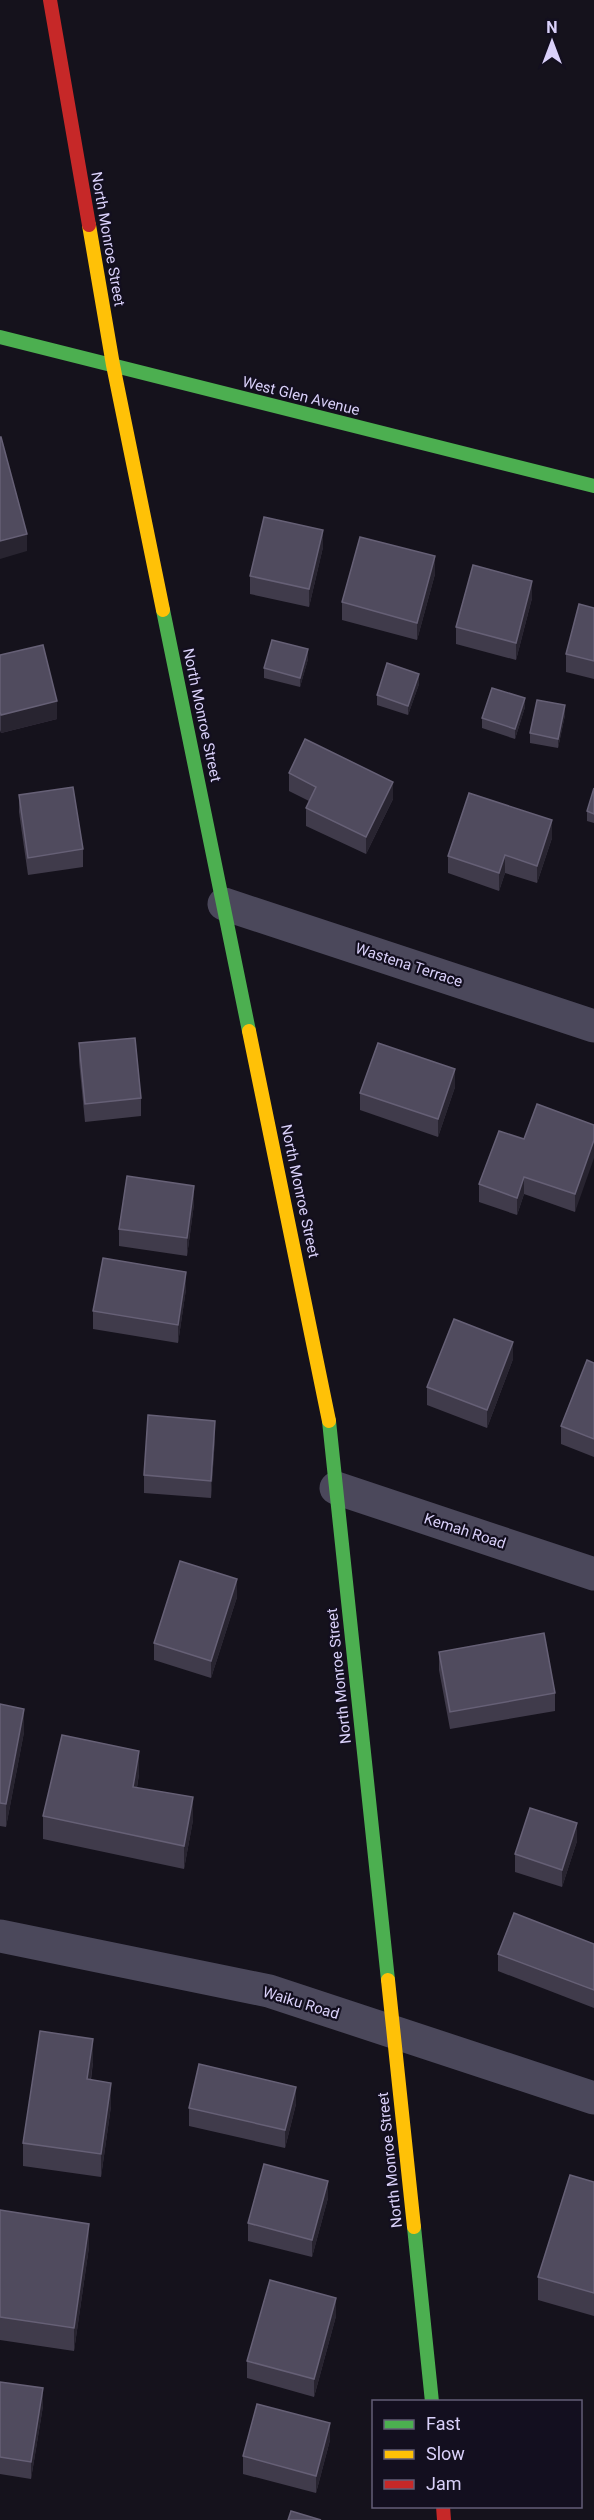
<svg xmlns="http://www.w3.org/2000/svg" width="594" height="2520" viewBox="0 0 594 2520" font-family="Roboto,sans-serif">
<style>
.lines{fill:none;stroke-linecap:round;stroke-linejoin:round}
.street{stroke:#4b485b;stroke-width:33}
.fast{stroke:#4caf50;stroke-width:14}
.slow{stroke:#ffc107;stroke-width:14}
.jam{stroke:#c62828;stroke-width:14}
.wall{fill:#403b4b}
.shaded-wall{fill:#282430}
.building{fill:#504b5e;stroke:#666076;stroke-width:1.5}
.labels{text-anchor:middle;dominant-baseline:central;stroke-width:4.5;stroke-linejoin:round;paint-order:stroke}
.street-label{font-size:15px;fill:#dad1fa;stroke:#130f1f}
</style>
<rect width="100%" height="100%" fill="#15121c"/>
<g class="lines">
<g class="street">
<path d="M224 904 594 1026"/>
<path d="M336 1488 594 1574"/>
<path d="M0 1936 269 1991 594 2098"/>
</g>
<g class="fast">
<path d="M0 337 594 486"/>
<path d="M163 610 249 1031"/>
<path d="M329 1421 388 1980"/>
<path d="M414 2227 432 2402"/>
</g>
<g class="slow">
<path d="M89 225 113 365 163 610"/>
<path d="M249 1031 329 1421"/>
<path d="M388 1980 414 2227"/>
</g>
<g class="jam">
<path d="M50 0 89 225"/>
<path d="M443 2506 444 2520"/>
</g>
</g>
<g class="wall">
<path d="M323 547 309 607 250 594V576Z"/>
<path d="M435 574 417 640 342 620V602Z"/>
<path d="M532 598 516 660 456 644V627Z"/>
<path d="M594 608V679L566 672V654Z"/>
<path d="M0 655 57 719 1 733 0 730Z"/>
<path d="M308 659 300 687 264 678V668Z"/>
<path d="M419 684 408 715 377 705V695Z"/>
<path d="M525 707 515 739 482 728V718Z"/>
<path d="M565 715 558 748 530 743V733Z"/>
<path d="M289 773 393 799 366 854 306 826V808L309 801 289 791Z"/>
<path d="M594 788V823L587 821V811Z"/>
<path d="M19 795 83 849V867L28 875 19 812Z"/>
<path d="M552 838 537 883 505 873 499 891 448 873V856Z"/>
<path d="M79 1043 141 1098V1116L85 1122 79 1061Z"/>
<path d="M455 1087 438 1137 360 1110V1093Z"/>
<path d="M594 1125 575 1212 524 1194 517 1215 479 1202V1184L524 1139Z"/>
<path d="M194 1204 187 1256 119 1246V1229Z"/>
<path d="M186 1289 178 1343 93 1329V1311Z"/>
<path d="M513 1359 487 1428 427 1405V1387Z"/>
<path d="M594 1363V1457L561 1444V1426Z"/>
<path d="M215 1438 211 1498 144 1493V1475Z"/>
<path d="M237 1597 211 1678 154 1660V1643Z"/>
<path d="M439 1652 555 1693V1711L450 1729 439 1670Z"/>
<path d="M0 1704 24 1732 6 1827 0 1826Z"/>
<path d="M139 1774 137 1788 193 1820 184 1869 43 1839V1816Z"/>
<path d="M577 1841 562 1887 515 1872V1854Z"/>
<path d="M594 1944V2008L498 1971V1954Z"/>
<path d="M93 2062 91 2080 111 2106 101 2177 23 2166V2143Z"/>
<path d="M296 2104 285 2148 189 2126V2108Z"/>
<path d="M594 2182V2316L538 2300V2277Z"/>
<path d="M328 2198 312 2257 248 2241V2223Z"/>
<path d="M0 2210 89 2247 74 2351 0 2340Z"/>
<path d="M336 2316 314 2397 247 2378V2361Z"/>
<path d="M0 2382 43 2406 31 2479 0 2474Z"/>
<path d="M330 2440 316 2493 243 2474V2456Z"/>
</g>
<g class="shaded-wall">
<path d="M323 530V547L309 607V589Z"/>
<path d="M27 534V551L0 559V541Z"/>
<path d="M435 556V574L417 640V623Z"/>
<path d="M532 581V598L516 660V643Z"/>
<path d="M308 649V659L300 687V678Z"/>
<path d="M419 674V684L408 715V706Z"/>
<path d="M525 698V707L515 739V729Z"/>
<path d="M57 701V719L1 733V715Z"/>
<path d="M565 705V715L558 748V739Z"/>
<path d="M393 782V799L366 854V837Z"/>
<path d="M552 820V838L537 883V866Z"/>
<path d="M505 855V873L499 891V873Z"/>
<path d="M455 1069V1087L438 1137V1119Z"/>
<path d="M594 1140V1158L575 1212V1194Z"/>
<path d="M524 1177V1194L517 1215V1198Z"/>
<path d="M194 1186V1204L187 1256V1238Z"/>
<path d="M186 1272V1289L178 1343V1325Z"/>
<path d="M513 1342V1359L487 1428V1410Z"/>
<path d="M215 1421V1438L211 1498V1481Z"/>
<path d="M237 1579V1597L211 1678V1661Z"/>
<path d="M24 1709V1732L6 1827V1804Z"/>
<path d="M139 1751V1774L133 1810V1787Z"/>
<path d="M193 1797V1820L184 1869V1846Z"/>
<path d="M577 1823V1841L562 1887V1870Z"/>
<path d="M93 2039V2062L87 2102V2079Z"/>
<path d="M111 2083V2106L101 2177V2154Z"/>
<path d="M296 2087V2104L285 2148V2130Z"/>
<path d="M328 2181V2198L312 2257V2240Z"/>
<path d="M89 2224V2247L74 2351V2328Z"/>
<path d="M336 2298V2316L314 2397V2379Z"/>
<path d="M43 2388V2406L31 2479V2462Z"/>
<path d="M330 2423V2440L316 2493V2476Z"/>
</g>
<g class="building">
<path d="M0 437H1L27 534 0 541Z"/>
<path d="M264 517 323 530 309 589 250 576Z"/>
<path d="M360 537 435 556 417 623 342 602Z"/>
<path d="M473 565 532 581 516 643 456 627Z"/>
<path d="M579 604 594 608V661L566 654Z"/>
<path d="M272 640 308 649 300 678 264 668Z"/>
<path d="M43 645 57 701 1 715 0 712V655Z"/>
<path d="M387 663 419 674 408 706 377 695Z"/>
<path d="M492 688 525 698 515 729 482 718Z"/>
<path d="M537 700 565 705 558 739 530 733Z"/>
<path d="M305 739 393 782 366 837 306 808 316 787 289 773Z"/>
<path d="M73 787 83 849 28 858 19 795Z"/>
<path d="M594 788V814L587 811Z"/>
<path d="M469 793 552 820 537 866 505 855 499 873 448 856Z"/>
<path d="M135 1038 141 1098 85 1104 79 1043Z"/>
<path d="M378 1043 455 1069 438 1119 360 1093Z"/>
<path d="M537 1104 594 1125V1140L575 1194 524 1177 517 1198 479 1184 499 1131 524 1139Z"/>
<path d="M127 1176 194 1186 187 1238 119 1229Z"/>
<path d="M103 1258 186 1272 178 1325 93 1311Z"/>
<path d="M454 1319 513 1342 487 1410 427 1387Z"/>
<path d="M587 1360 594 1363V1439L561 1426Z"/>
<path d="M148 1415 215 1421 211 1481 144 1475Z"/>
<path d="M180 1561 237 1579 211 1661 154 1643Z"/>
<path d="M544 1633 555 1693 450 1712 439 1652Z"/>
<path d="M0 1704 24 1709 6 1804 0 1803Z"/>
<path d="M62 1735 139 1751 133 1787 193 1797 184 1846 43 1816Z"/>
<path d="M530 1808 577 1823 562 1870 515 1854Z"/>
<path d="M514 1913 594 1944V1990L498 1954Z"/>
<path d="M40 2031 93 2039 87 2079 111 2083 101 2154 23 2143Z"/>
<path d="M199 2064 296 2087 285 2130 189 2108Z"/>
<path d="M264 2164 328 2181 312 2240 248 2223Z"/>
<path d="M570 2175 594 2182V2293L538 2277Z"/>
<path d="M0 2210 89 2224 74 2328 0 2317Z"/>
<path d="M270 2280 336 2298 314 2379 247 2361Z"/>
<path d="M0 2382 43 2388 31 2462 0 2457Z"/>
<path d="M257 2404 330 2423 316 2476 243 2456Z"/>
<path d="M291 2511 321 2520H288Z"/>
</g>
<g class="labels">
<g class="street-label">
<text transform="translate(108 239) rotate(80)">North Monroe Street</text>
<text transform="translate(301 396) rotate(14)">West Glen Avenue</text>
<text transform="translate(202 715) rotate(78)">North Monroe Street</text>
<text transform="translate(409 965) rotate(18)">Wastena Terrace</text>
<text transform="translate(300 1191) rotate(78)">North Monroe Street</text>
<text transform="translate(465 1531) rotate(18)">Kemah Road</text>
<text transform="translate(339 1676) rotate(-96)">North Monroe Street</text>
<text transform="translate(301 2003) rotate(17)">Waiku Road</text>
<text transform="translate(390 2160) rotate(-96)">North Monroe Street</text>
</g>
</g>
<rect x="372" y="2400" width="210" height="108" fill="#130f1f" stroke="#635d77" stroke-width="1.5"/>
<rect x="384" y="2420" width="30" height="9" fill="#4caf50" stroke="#635d77" stroke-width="1.5"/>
<text x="426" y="2430" font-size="18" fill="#dad1fa">Fast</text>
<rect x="384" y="2450" width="30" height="9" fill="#ffc107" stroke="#635d77" stroke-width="1.5"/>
<text x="426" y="2460" font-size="18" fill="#dad1fa">Slow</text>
<rect x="384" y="2480" width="30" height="9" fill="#c62828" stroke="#635d77" stroke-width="1.5"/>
<text x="426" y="2490" font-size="18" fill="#dad1fa">Jam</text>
<g transform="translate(552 42)" stroke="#130f1f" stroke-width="4.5" paint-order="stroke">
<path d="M0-4.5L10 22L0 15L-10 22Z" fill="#dad1fa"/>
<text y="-9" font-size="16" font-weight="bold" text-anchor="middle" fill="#dad1fa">N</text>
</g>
</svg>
